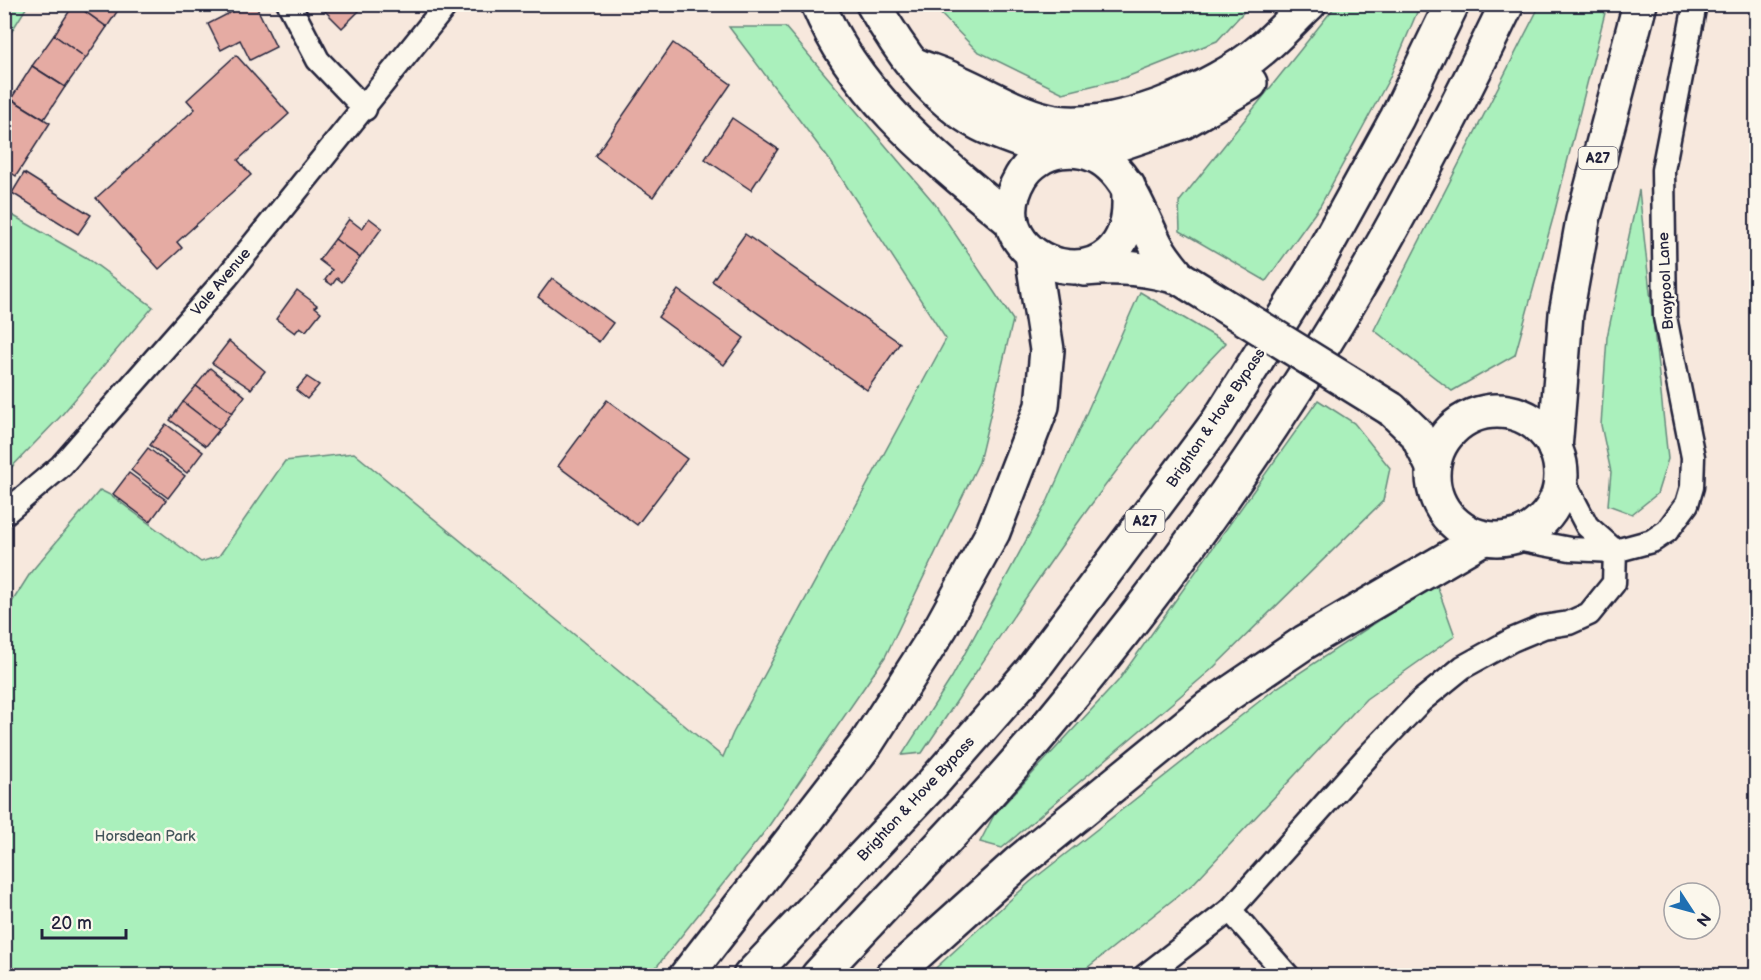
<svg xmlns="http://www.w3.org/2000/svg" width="1761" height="980" viewBox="0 0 1761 980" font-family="'Balsamiq Sans',sans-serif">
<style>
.green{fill:#aaf0bc;stroke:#66897c;stroke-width:1.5}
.building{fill:#e5aba3;stroke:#22223b;stroke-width:1.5}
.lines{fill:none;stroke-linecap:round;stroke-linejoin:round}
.street-casing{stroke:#22223b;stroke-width:27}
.highway-casing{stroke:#22223b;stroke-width:38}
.street{stroke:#fbf7ec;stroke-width:22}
.highway{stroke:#fbf7ec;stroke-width:33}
.highway-bridge-casing{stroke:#22223b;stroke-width:38;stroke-linecap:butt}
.highway-bridge{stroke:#fbf7ec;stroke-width:33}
.labels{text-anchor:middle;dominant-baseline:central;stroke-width:5;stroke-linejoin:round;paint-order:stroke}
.shield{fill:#fbf7ec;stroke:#636270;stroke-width:1.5}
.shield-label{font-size:14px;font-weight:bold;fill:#22223b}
.street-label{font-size:15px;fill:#22223b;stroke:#fbf7ec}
.park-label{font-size:15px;fill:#44565b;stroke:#fbf7ec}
</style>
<rect width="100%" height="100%" fill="#f7e8dd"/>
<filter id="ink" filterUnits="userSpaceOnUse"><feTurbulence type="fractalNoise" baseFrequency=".0167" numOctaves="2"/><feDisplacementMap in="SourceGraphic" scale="12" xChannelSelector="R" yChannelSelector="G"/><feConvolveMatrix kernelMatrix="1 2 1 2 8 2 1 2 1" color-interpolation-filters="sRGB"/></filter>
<g filter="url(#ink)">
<g class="green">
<path d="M5 4 28 5 5 42 4 5Z"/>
<path d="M1337 4 1420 5 1389 79 1320 206 1266 281 1180 231 1179 202Z"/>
<path d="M932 5H1250L1217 41 1124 78 1063 93 977 51Z"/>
<path d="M1540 5H1607L1553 218 1515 355 1452 391 1374 330Z"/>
<path d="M729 27H785L935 204 1013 320 979 462 885 657 766 830 650 975H590L595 972 588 976 5 975V613L31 572 100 490 112 496 201 562 219 556 285 461 354 453 723 757 733 733 946 339 831 162Z"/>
<path d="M1639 190 1668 459 1657 494 1632 514 1608 505 1611 472 1601 425 1607 337Z"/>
<path d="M5 211 87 258 153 307 60 417 5 474Z"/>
<path d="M1140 292 1226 343C1107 465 1017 612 922 753L902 755 952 677 1048 500Z"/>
<path d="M1318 400 1354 423 1390 468 1383 501 1212 669 1002 848 980 842 994 815 1118 681Z"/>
<path d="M1436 583 1455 636 1366 699 1194 883 1078 975 927 976 1030 882 1275 689Z"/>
</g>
<g class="building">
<path d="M74 4 107 27 86 58 54 35Z"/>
<path d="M75 4H122L107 27Z"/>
<path d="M247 4H255L276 47 250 60 240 40 221 50 208 24Z"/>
<path d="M329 4H366L342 28 324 10Z"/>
<path d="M54 35 86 58 65 87 32 66Z"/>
<path d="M673 43 731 84 653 197 595 156Z"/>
<path d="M236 55 289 114 238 160 251 175 177 242 182 248 159 269 96 198 195 109 187 100Z"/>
<path d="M32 66 65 87 44 119 11 99Z"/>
<path d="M11 99 50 123 16 176 4 168V110Z"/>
<path d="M732 118 778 149 751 190 705 159Z"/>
<path d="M24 173 91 215 78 234 12 193Z"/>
<path d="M369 218 382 228 360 258 335 239 349 219 362 229Z"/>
<path d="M745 234 900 343 867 390 712 281Z"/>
<path d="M335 239 360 258 342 282 337 278 332 285 325 280 332 270 319 260Z"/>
<path d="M552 278 613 323 599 342 538 297Z"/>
<path d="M297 290 317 305 315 307 321 312 306 331 300 327 295 333 276 319Z"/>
<path d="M678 290 744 338 724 365 658 317Z"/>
<path d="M229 341 265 371 251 389 212 363Z"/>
<path d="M210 368 245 396 232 413 196 386Z"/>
<path d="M307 377 319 385 307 399 296 390Z"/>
<path d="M196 386 232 413 219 430 183 402Z"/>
<path d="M607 400 687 459 637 525 558 466Z"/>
<path d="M183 402 219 430 206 446 170 420Z"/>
<path d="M166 424 203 452 187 473 150 445Z"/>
<path d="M148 448 185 476 168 498 131 470Z"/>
<path d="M129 473 166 500 150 522 113 494Z"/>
</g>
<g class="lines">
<defs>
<g id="street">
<path d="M289 4 318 60 365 109"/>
<path d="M1561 476 1587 526 1615 551"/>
<path d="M4 514 61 466 227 277 447 4"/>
<path d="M1512 538 1570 549 1615 551 1652 541 1667 531 1687 504 1692 487 1693 457 1665 317 1663 170 1695 4"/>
<path d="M1230 910 1288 976"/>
<path d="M1145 976 1230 910 1368 756 1421 701 1463 667 1512 640 1543 627 1569 623 1589 614 1614 583 1615 551"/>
</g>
<g id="highway">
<path d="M818 4C856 97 938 160 1012 222"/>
<path d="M873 4C899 50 933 99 980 124 1003 136 1029 143 1053 152"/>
<path d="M915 65C930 71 944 75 958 82 988 95 1014 112 1046 120 1108 136 1216 89 1262 49 1279 35 1293 19 1309 4"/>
<path d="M1091 153 1183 122 1250 83"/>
<path d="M1128 186C1144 318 967 269 1021 177 1029 163 1045 153 1061 151 1119 143 1135 204 1156 245 1162 257 1171 267 1180 278"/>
<path d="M1084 269C1119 266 1147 268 1180 278"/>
<path d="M1391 409 1416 433 1433 467"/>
<circle cx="1497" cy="475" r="64"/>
<path d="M1555 449 1566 314 1583 220 1640 4"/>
<path d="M686 976 866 744 941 627 993 532 1042 406 1047 350 1032 254"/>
<path d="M750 976 933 783 1032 670 1217 423 1312 272 1397 118 1452 4"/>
<path d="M818 976C896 892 976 811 1050 723 1155 597 1253 463 1337 323 1399 220 1455 112 1507 4"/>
<path d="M892 976 1019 862 1208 708 1305 642 1483 538"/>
</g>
</defs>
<use href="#street" class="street-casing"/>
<use href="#highway" class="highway-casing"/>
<use href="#street" class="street"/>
<use href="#highway" class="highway"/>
<defs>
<path id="highway-bridge" d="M1180 278 1391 409"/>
</defs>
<use href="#highway-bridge" class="highway-bridge-casing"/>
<use href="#highway-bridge" class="highway-bridge"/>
</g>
</g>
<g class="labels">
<g class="shield">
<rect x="1578.5" y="147" width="39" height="22" rx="4.5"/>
<rect x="1125.5" y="510" width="39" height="22" rx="4.5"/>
</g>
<g class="shield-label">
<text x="1598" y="158">A27</text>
<text x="1145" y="521">A27</text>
</g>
<g class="street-label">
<text transform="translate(1666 281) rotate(-93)">Braypool Lane</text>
<text transform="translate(221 282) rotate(-50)">Vale Avenue</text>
<text transform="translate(1216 418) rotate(-56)">Brighton &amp; Hove Bypass</text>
<text transform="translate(916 799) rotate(-47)">Brighton &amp; Hove Bypass</text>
</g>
<g class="park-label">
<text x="145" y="836">Horsdean Park</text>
</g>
</g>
<rect width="1761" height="980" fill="none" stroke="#fbf7ec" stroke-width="24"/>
<rect x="12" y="12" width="1737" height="956" fill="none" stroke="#22223b" stroke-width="2" filter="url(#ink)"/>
<g transform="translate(1692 911) rotate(126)"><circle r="28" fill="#fbf7ec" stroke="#a4a2a5" stroke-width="1.5"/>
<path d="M0-4.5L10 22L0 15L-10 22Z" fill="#1f6fb2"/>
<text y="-9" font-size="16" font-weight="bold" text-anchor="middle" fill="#22223b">N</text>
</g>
<path d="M42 929v9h84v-9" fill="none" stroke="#22223b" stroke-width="3"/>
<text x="51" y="929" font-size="18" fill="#22223b" stroke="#fbf7ec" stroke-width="4.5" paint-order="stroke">20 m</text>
</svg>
